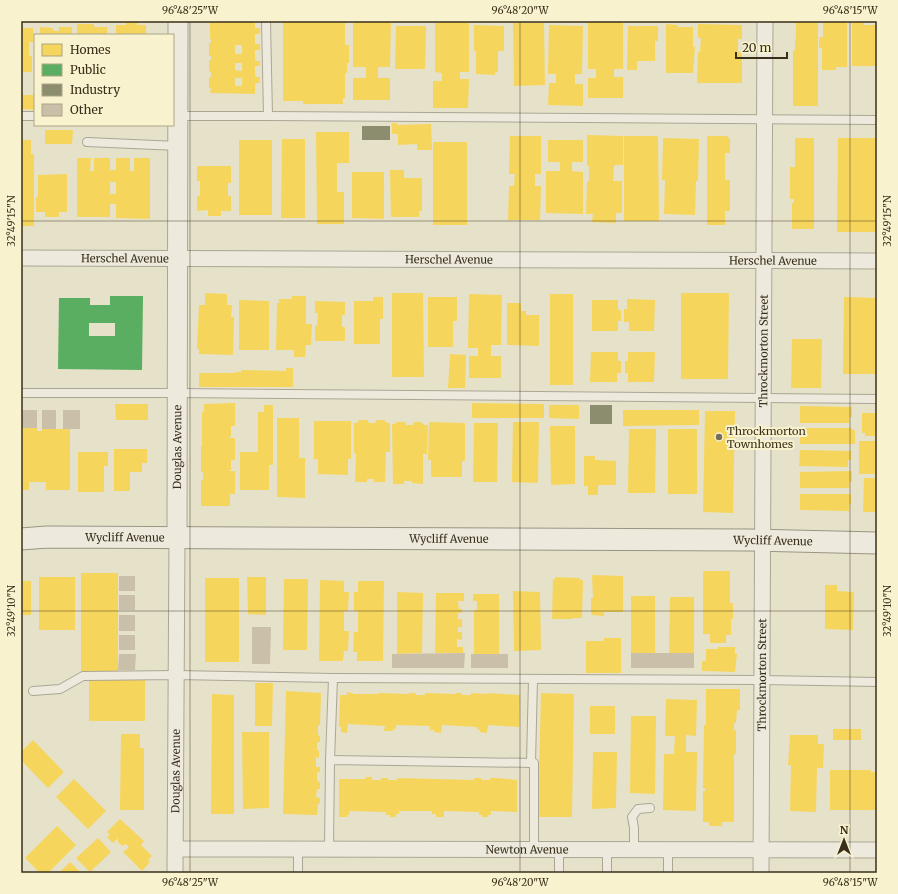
<svg xmlns="http://www.w3.org/2000/svg" width="898" height="894" viewBox="0 0 898 894" font-family="Merriweather,serif">
<style>
.homes{fill:#f6d55c;fill-rule:evenodd}
.public{fill:#5aae61;fill-rule:evenodd}
.industry{fill:#8c8c6e}
.building{fill:#cac0aa}
.lines{fill:none;stroke-linecap:round;stroke-linejoin:round}
.service-casing{stroke:#aba694;stroke-width:10}
.minor-casing{stroke:#aba694;stroke-width:17}
.tertiary-casing{stroke:#aba694;stroke-width:21}
.secondary-casing{stroke:#9a9483;stroke-width:23}
.service{stroke:#edeadd;stroke-width:8}
.minor{stroke:#edeadd;stroke-width:15}
.tertiary{stroke:#edeadd;stroke-width:19}
.secondary{stroke:#edeadd;stroke-width:21}
.ticks{fill:none;stroke:#3a2f1b;stroke-width:1;stroke-opacity:0.45}
.poi-dot{fill:#766e58;stroke:#f8f3ce;stroke-width:1.5}
.labels{text-anchor:middle;dominant-baseline:central;stroke-width:4;stroke-linejoin:round;paint-order:stroke}
.street-label{font-size:11px;fill:#3a2f1b;stroke:#f8f3ce}
.poi-label{font-size:11px;fill:#3a2f1b;stroke:#f8f3ce;text-anchor:start}
.neatline{fill:none;stroke:#3a2f1b;stroke-width:1.5}
.ticks-label{font-size:10px;text-anchor:middle;fill:#3a2f1b}
</style>
<rect width="100%" height="100%" fill="#e6e2ca"/>
<g class="homes">
<path d="M126 21H137V25H146V35H116V25H126Z"/>
<path d="M210 21H255V28H260V34H255V44H260V50H255V61H260V66H255V77H260V83H255V94L210 93 211 88H209V77H211V72L209 71V60H211V56H209V43H211V39H210ZM235 45H242V54H235ZM235 63H242V71L235 70ZM235 78H242V86H235Z"/>
<path d="M283 21H345V45H349V63H347V73H345V98H343V104H303V101H283Z"/>
<path d="M353 21H391L390 67H378V78H390V100H353V78H366V67H353Z"/>
<path d="M440 21H465V23H469V72H460V79H469L468 108H433V81H442V73L435 72V23H440Z"/>
<path d="M588 21H623V69H614V77H623V98H588V78H596V69H588Z"/>
<path d="M796 21H818V106H793V50H795V39H796Z"/>
<path d="M823 21H847V67H836V70H822V48H819V37H823Z"/>
<path d="M852 21H864V25H877V66H852Z"/>
<path d="M513 23H544L545 85 514 86Z"/>
<path d="M77 24H94V27H107V35H77Z"/>
<path d="M666 24 678 25V27H693V47H695L693 73H666Z"/>
<path d="M698 24 742 25V39H738V52H742V83H697L698 52H700L701 38H698Z"/>
<path d="M474 25 504 26V51H498V72H495V75L476 74V51H474Z"/>
<path d="M549 25 583 26 582 74H575V84H583V106L548 105 549 83H556V74H548Z"/>
<path d="M396 26H426L425 69H395Z"/>
<path d="M628 26H658V41H655V61H637V70H627Z"/>
<path d="M40 27 53 28V31H59V27H72V35H40Z"/>
<path d="M21 28H33V42H29V56H32V72H21Z"/>
<path d="M21 95H35V110L21 109Z"/>
<path d="M392 123H397V125L431 124 432 150H417V144L398 145V134H392Z"/>
<path d="M45 130H73L72 144H45Z"/>
<path d="M316 132H349V163H337V192H344V224H317Z"/>
<path d="M587 135 623 136V165H614L613 181H622V213H616V223L592 222 593 214H586L587 181H589V166H587Z"/>
<path d="M510 136H541V174H535V186H541L540 220H508L509 186H514L515 174H509Z"/>
<path d="M624 136H658L659 221H624Z"/>
<path d="M707 136H728V138H730V153H725V180H730V211H725V225H707Z"/>
<path d="M663 138 699 139 698 181H696L695 215 664 214 665 180H662Z"/>
<path d="M795 138H814V229H792V203H794V199H790V167H795Z"/>
<path d="M838 138H877V232H837Z"/>
<path d="M282 139H305V218H281Z"/>
<path d="M21 140H31V154H34V226H21Z"/>
<rect x="239" y="140" width="33" height="75"/>
<path d="M548 140H583V162H572V171L583 172V214L546 213V171H560V162H548Z"/>
<rect x="433" y="142" width="34" height="83"/>
<path d="M77 158H91L90 171H94V158H110V170H116V158H130V171H134V158H150V219L116 218V204H110V217H77ZM110 182H116V194H110Z"/>
<path d="M197 166H231V183H228V196H231V211H221V216H208V210L197 211V196H200V181H197Z"/>
<path d="M390 170H404V178H422V211H419V217H391Z"/>
<path d="M352 172H384V219L352 218Z"/>
<path d="M67 174V212H59V217H45V212H36V197H38V175Z"/>
<path d="M205 293 227 294V305H232L231 317H234L233 355 199 354V349H197L199 305H205Z"/>
<path d="M392 293H423L424 377H392Z"/>
<path d="M681 293H729L728 379H681Z"/>
<path d="M469 294 502 295 501 345H491V356H501V378H469V356H478V348H468Z"/>
<rect x="550" y="294" width="23" height="91"/>
<path d="M292 296H306V324H312L311 345H306L305 357H294V350H276L277 303H279V299H292Z"/>
<path d="M373 297H383V319H380V344H354V301H373Z"/>
<path d="M428 297H457V321H453V347H428Z"/>
<path d="M844 297 877 298V374H843Z"/>
<path d="M627 299 655 300 654 331H629V322H624V309H627Z"/>
<path d="M239 300 269 301V350H239Z"/>
<path d="M592 300H618V310H621V321H618V331H592Z"/>
<path d="M315 301 345 302V315H342V327H345V341H315V326H317L318 313H315Z"/>
<path d="M507 303H521V311H526V315H539V346L507 345Z"/>
<path d="M792 339H822L821 388H791Z"/>
<path d="M591 352H618V361H621V373H617V382H590Z"/>
<path d="M628 352H655L654 382H628V373H625V361H628Z"/>
<path d="M450 354 466 355 465 388H448Z"/>
<path d="M286 368H293V387H199V373H236V372H241V370L286 371Z"/>
<path d="M235 403V426H231V436H230V438H235V460H231V470H229V471H235V494H230V506H201V480H203V472H201V446H202V412H204V404Z"/>
<path d="M472 403 544 404V418H472Z"/>
<path d="M115 404H148V420H116Z"/>
<path d="M264 405H273V465H269V490H240V452H258V412H264Z"/>
<path d="M549 405H579V419L549 418Z"/>
<path d="M800 406 852 407V417H849V423H800Z"/>
<path d="M623 410H699V425L623 426Z"/>
<path d="M705 411H735L733 513 703 512Z"/>
<path d="M862 413H877V432H875V436H865V433H862Z"/>
<path d="M277 418H299V458H305V498L277 497Z"/>
<path d="M359 420H367L369 423H375L377 420H384L387 423H390V452H386L385 482H374V479H367V482H355L356 453H354V423H357Z"/>
<path d="M314 421H351V459H348V475L318 474V459H314Z"/>
<path d="M396 422H405L406 425H413L414 422H421L424 425H428L427 454H423V484L412 483V481H404V484H393L392 424H395Z"/>
<path d="M429 422 465 423V461H462V477H431V460H428Z"/>
<path d="M513 422H539L538 483 512 482Z"/>
<path d="M474 423H498L497 482H473Z"/>
<path d="M550 426H575V484L551 485Z"/>
<path d="M21 428H37V431H42V429H70V490H46V482H29V490H21Z"/>
<path d="M800 428H852V430H855V444H800Z"/>
<path d="M629 429H656L655 493H628Z"/>
<rect x="668" y="429" width="29" height="65"/>
<rect x="859" y="441" width="18" height="33"/>
<path d="M114 449H147V463H142V472H130V491H114Z"/>
<path d="M800 450 851 451V460H848V467L799 466Z"/>
<path d="M78 452H108V466H104V492H78Z"/>
<path d="M584 456H595V460L616 461V485H598V495H588V486H584Z"/>
<path d="M852 471V482H849V488H800V472Z"/>
<path d="M864 478H877V512H863Z"/>
<path d="M800 494H851V504H849V511L800 510Z"/>
<path d="M703 571H730V603H733V619H731V635H726V643H710V634H703Z"/>
<path d="M81 573H118V671L81 672Z"/>
<path d="M592 575 623 576V612H604V616L592 615 591 613V598H593Z"/>
<rect x="39" y="577" width="36" height="53"/>
<path d="M247 577H266V615L248 614Z"/>
<path d="M555 577 580 578V580H583L582 618H573L572 619H552L553 579H555Z"/>
<rect x="205" y="578" width="34" height="84"/>
<path d="M284 579H308L307 650H283Z"/>
<path d="M320 580 344 581V592H349L348 611H344V631H349L348 651H344L343 661H319Z"/>
<rect x="21" y="581" width="10" height="34"/>
<path d="M358 581H384L383 661H357V652H353L354 632H358V611H354V592H358Z"/>
<path d="M825 585H837V591L854 592 853 630 825 629Z"/>
<path d="M513 591 540 592 541 650 514 651Z"/>
<path d="M397 592 423 593 422 653 397 654Z"/>
<path d="M436 593H464V601H458L459 609H462V613H458V619H462V627H458V632H462V640L457 639V647H463V653H435Z"/>
<path d="M473 594H499V654H474V610H477V601H473Z"/>
<rect x="631" y="596" width="24" height="57"/>
<path d="M670 597H694V653H669Z"/>
<path d="M604 638H621V673H586V641H604Z"/>
<path d="M718 647H735V654H737L735 672 702 671V661H706V649H718Z"/>
<rect x="89" y="680" width="56" height="41"/>
<path d="M255 683H273L272 726H255Z"/>
<path d="M706 689H740V710H737L736 723H734V730H736V754H734V822H722V826H709V822H703V791H705V788H703L704 725H706Z"/>
<path d="M286 691 321 693 320 725H318V735L320 736V742H317V750L319 751V758L316 757V767H320V772H317V781L320 782V789H317L316 797 320 798V804L318 803 317 815 283 814Z"/>
<path d="M347 692 353 693V694H378V693L409 694V693H416V695H425V693L456 694V693H462V695H471V693L488 694V693L520 695 519 727 488 725 487 733 480 732V730L477 729V727L442 725 441 733 434 732V730H430V726L396 725V729H393V731H384L385 726 348 724 347 733 341 732V727H339L340 695H347Z"/>
<path d="M541 693 574 694 572 817H538Z"/>
<path d="M212 694 234 695V814H211Z"/>
<path d="M666 699 697 700 696 736 686 735V752H697L696 811 663 810 664 754H674L675 736H665Z"/>
<rect x="590" y="706" width="25" height="28"/>
<path d="M631 716H656L655 794 630 793Z"/>
<rect x="833" y="729" width="28" height="11"/>
<path d="M242 732H269V808L243 809Z"/>
<path d="M121 734H140V748H144V810H120Z"/>
<path d="M790 735H818V744H824L823 768H817L816 812 790 811 791 765H788Z"/>
<path d="M33 740 64 772 48 788 21 760V752Z"/>
<path d="M593 752H617L616 808 592 809Z"/>
<path d="M830 770H871V772H877V810H830Z"/>
<path d="M366 777H372V780H381V778H388V780H397V778L474 780V778H481V780H490V778H497L517 780V812L491 811V815H488V817H482V815H479V812L444 811V817H436V814H432V811H399V814H396V817H390V815H386V812L350 811 349 815H347V817H339V779H366Z"/>
<path d="M74 779 106 811 88 829 56 797Z"/>
<path d="M120 819 144 841 141 845 152 856 148 860 150 862 142 871 123 852 129 847 126 844 122 846 118 842V838L113 843 107 837 110 834 107 832Z"/>
<path d="M57 826 76 845 48 873H40L25 858Z"/>
<path d="M98 838 111 852 90 872 76 858Z"/>
<path d="M70 862 81 873H59Z"/>
</g>
<path class="public" d="M110 296H143L142 370 58 369 59 298H90V305H110ZM89 323H115V336H89Z"/>
<g class="industry">
<rect x="362" y="126" width="28" height="14"/>
<rect x="590" y="405" width="22" height="19"/>
</g>
<g class="building">
<rect x="21" y="410" width="16" height="18"/>
<rect x="42" y="410" width="14" height="19"/>
<rect x="63" y="410" width="17" height="19"/>
<rect x="119" y="576" width="16" height="15"/>
<rect x="119" y="595" width="16" height="15"/>
<rect x="119" y="615" width="16" height="16"/>
<path d="M252 627H271L270 664H252Z"/>
<rect x="119" y="635" width="16" height="15"/>
<path d="M465 653 464 668H392V654Z"/>
<rect x="631" y="653" width="63" height="15"/>
<path d="M119 654H136L135 670H118Z"/>
<rect x="471" y="654" width="37" height="14"/>
</g>
<g class="lines">
<defs>
<g id="service">
<path d="M266 21 268 116"/>
<path d="M21 116H35"/>
<path d="M178 116H268L877 120"/>
<path d="M87 142 178 146"/>
<path d="M21 393H177L877 399"/>
<path d="M33 691 60 689 83 676 177 675 333 678 762 680 877 682"/>
<path d="M330 760 333 678"/>
<path d="M531 763 533 679"/>
<path d="M298 849V873"/>
<path d="M329 849 330 760 534 763V849"/>
<path d="M634 850V828L632 817 638 809 650 808"/>
<path d="M559 873V850"/>
<path d="M607 873V850"/>
<path d="M668 873V850"/>
</g>
<g id="minor">
<path id="s1" d="M21 258 877 261"/>
<path id="s2" d="M176 849 877 850"/>
<path id="s3" d="M175 873 177 538"/>
<path id="s4" d="M761 873 765 21"/>
</g>
<g id="tertiary">
<path id="s5" d="M177 538 178 21"/>
</g>
<g id="secondary">
<path id="s6" d="M21 539 47 537 749 540 877 543"/>
</g>
</defs>
<use href="#service" class="service-casing"/>
<use href="#minor" class="minor-casing"/>
<use href="#tertiary" class="tertiary-casing"/>
<use href="#secondary" class="secondary-casing"/>
<use href="#service" class="service"/>
<use href="#minor" class="minor"/>
<use href="#tertiary" class="tertiary"/>
<use href="#secondary" class="secondary"/>
</g>
<path class="ticks" d="M190 21V873M520 21V873M850 21V873M21 221H877M21 611H877"/>
<circle class="poi-dot" cx="719" cy="437" r="4"/>
<g class="labels">
<g class="street-label">
<text stroke="none"><textPath href="#s1" startOffset="104">Herschel Avenue</textPath></text>
<text stroke="none"><textPath href="#s1" startOffset="428">Herschel Avenue</textPath></text>
<text stroke="none"><textPath href="#s1" startOffset="752">Herschel Avenue</textPath></text>
<text stroke="none"><textPath href="#s4" startOffset="522">Throckmorton Street</textPath></text>
<text stroke="none"><textPath href="#s5" startOffset="91">Douglas Avenue</textPath></text>
<text stroke="none"><textPath href="#s6" startOffset="104">Wycliff Avenue</textPath></text>
<text stroke="none"><textPath href="#s6" startOffset="428">Wycliff Avenue</textPath></text>
<text stroke="none"><textPath href="#s6" startOffset="752">Wycliff Avenue</textPath></text>
<text stroke="none"><textPath href="#s4" startOffset="198">Throckmorton Street</textPath></text>
<text stroke="none"><textPath href="#s3" startOffset="102">Douglas Avenue</textPath></text>
<text stroke="none"><textPath href="#s2" startOffset="351">Newton Avenue</textPath></text>
</g>
<g class="poi-label">
<text x="727" y="431">Throckmorton<tspan x="727" dy="13">Townhomes</tspan></text>
</g>
</g>
<rect width="898" height="894" fill="none" stroke="#f8f3ce" stroke-width="44"/>
<rect x="34" y="34" width="140" height="92" fill="#f8f3ce" stroke="#aca586"/>
<rect x="42" y="44" width="20" height="12" fill="#f6d55c" stroke="#aca586"/>
<text x="70" y="54" font-size="12" fill="#3a2f1b">Homes</text>
<rect x="42" y="64" width="20" height="12" fill="#5aae61" stroke="#aca586"/>
<text x="70" y="74" font-size="12" fill="#3a2f1b">Public</text>
<rect x="42" y="84" width="20" height="12" fill="#8c8c6e" stroke="#aca586"/>
<text x="70" y="94" font-size="12" fill="#3a2f1b">Industry</text>
<rect x="42" y="104" width="20" height="12" fill="#cac0aa" stroke="#aca586"/>
<text x="70" y="114" font-size="12" fill="#3a2f1b">Other</text>
<g transform="translate(844 840)" stroke="#f8f3ce" stroke-width="3" paint-order="stroke">
<path d="M0-3L7 15L0 10L-7 15Z" fill="#3a2f1b"/>
<text y="-6" font-size="11" font-weight="bold" text-anchor="middle" fill="#3a2f1b">N</text>
</g>
<path d="M736 52v6h51v-6" fill="none" stroke="#3a2f1b" stroke-width="2"/>
<text x="742" y="52" font-size="12" fill="#3a2f1b" stroke="#f8f3ce" stroke-width="3" paint-order="stroke">20 m</text>
<rect x="22" y="22" width="854" height="850" class="neatline"/>
<g class="ticks-label">
<text x="190" y="14">96°48'25"W</text>
<text x="520" y="14">96°48'20"W</text>
<text x="850" y="14">96°48'15"W</text>
<text transform="translate(11 221) rotate(-90)" y="4">32°49'15"N</text>
<text transform="translate(887 221) rotate(-90)" y="4">32°49'15"N</text>
<text transform="translate(11 611) rotate(-90)" y="4">32°49'10"N</text>
<text transform="translate(887 611) rotate(-90)" y="4">32°49'10"N</text>
<text x="190" y="886">96°48'25"W</text>
<text x="520" y="886">96°48'20"W</text>
<text x="850" y="886">96°48'15"W</text>
</g>
</svg>
